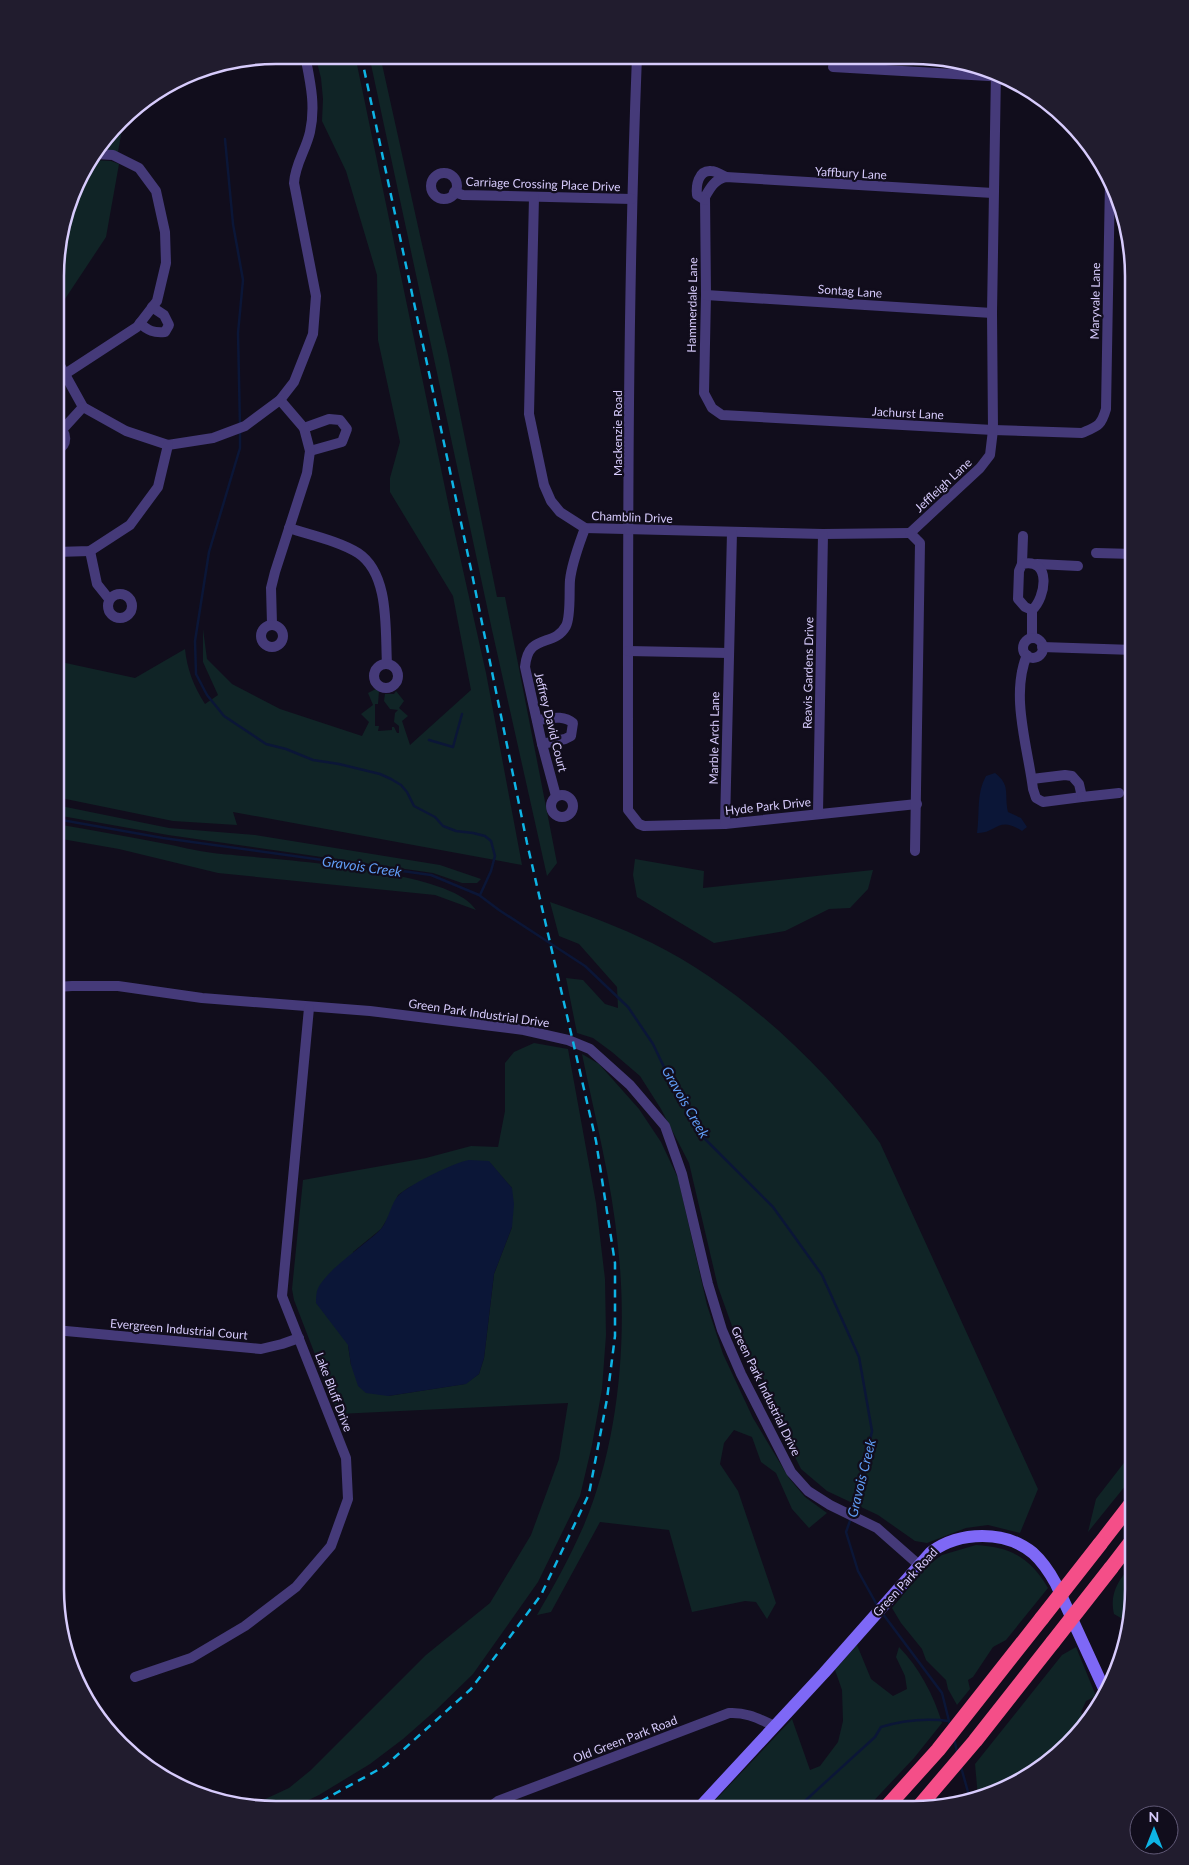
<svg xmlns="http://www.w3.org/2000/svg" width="1189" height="1865" viewBox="0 0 1189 1865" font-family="Lato,sans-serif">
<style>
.green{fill:#102426;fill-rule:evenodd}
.water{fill:#0b1637}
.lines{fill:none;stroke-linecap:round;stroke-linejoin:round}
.stream{stroke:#0b1637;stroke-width:2.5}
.street{stroke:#453a79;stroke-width:10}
.secondary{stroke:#7e68f6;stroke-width:12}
.highway{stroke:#f44e88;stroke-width:15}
.rail{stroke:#0eb4e5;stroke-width:2.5;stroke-dasharray:8 6;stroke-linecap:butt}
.highway-bridge{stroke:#f44e88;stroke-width:15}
.labels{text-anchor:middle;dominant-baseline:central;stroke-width:4.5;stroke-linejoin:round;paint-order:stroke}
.street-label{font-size:12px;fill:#d7cbfc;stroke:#110d1c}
.water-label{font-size:14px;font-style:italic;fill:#609df6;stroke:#110d1c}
.rim{fill:none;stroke:#d7cbfc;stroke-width:2.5}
</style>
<rect width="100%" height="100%" fill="#110d1c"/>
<g class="green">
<path d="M315 55H355L450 512 486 673 522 865 233 812 237 825 173 821 56 797V663L61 662 135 678 185 649C187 669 194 687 205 704L218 695 203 662V629L207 659 232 684 280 709 362 736 369 722 361 714 373 705 368 693 376 689 379 691 378 704H375V726H379L378 731 392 730V727H394L397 733H399V726L394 722 395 713 398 710 390 709 384 701 385 694H394L396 691 404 701 399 708 408 716 402 721 410 745 471 690 453 596 390 492V478L400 442 378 340 377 275 346 171 322 121 323 99 321 78Z"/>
<path d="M369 55H380L421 240 448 355 497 597H505L557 863 547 876 492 630Z"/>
<path d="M124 118 118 152 100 149Z"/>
<path d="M92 160 111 161 119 164 106 237 57 311V247L78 178Z"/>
<path d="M56 805 169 828 255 835 440 865 481 879 477 883H462L433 873 168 835 56 815Z"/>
<path d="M56 824C91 830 126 836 161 843 178 846 196 851 213 853 263 859 452 868 476 910L435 895 218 873 119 849 56 838Z"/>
<path d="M635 859 704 871 703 888 873 870 868 889 850 908 829 909 785 931 714 943 637 897 633 875Z"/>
<path d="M550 902C584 914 620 927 652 943 739 986 824 1065 880 1143L1038 1489 1020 1533 988 1525 966 1528 927 1543 915 1541 878 1515 827 1491 801 1469 737 1340 718 1287 689 1163 661 1109 640 1076 612 1052 593 1038 577 1033 566 978 583 980 605 1004 618 1008 617 987 579 944 559 936Z"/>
<path d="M534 1043 568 1049 596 1203 605 1279 606 1335 602 1389 592 1445 580 1496 538 1582 473 1674 436 1710 403 1739 370 1764 319 1795 292 1808H246L289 1788 311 1770 426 1655 490 1603 531 1535 559 1459 568 1403 338 1414 294 1300 292 1289 303 1180 426 1158 471 1146 498 1147 505 1111V1063L514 1052ZM489 1162 512 1188V1227L494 1274 484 1358 479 1374 465 1384 388 1396 351 1365 348 1345 353 1252 381 1229 391 1213 398 1195 408 1188 441 1172Z"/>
<path d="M582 1054 599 1064 639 1109 661 1142 678 1178 707 1305 723 1354 753 1418 789 1478 805 1497 827 1513 809 1528 792 1509 776 1473 761 1462 752 1437 734 1430 724 1443 720 1464 738 1491 776 1603 767 1619 756 1602 745 1601 692 1612 669 1530 600 1522 551 1612 537 1615C554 1586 570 1557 584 1525 619 1442 628 1336 618 1247 612 1182 595 1118 582 1054Z"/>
<path d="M1134 1450V1475L1088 1532 1096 1499Z"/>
<path d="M976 1545C1010 1547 1030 1557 1048 1588L1006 1640 993 1647 973 1677 968 1680 970 1689 957 1705 948 1689 946 1680 926 1660 922 1649 901 1623 892 1608 927 1566 942 1555Z"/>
<path d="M1134 1562V1604L1128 1629 1126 1621 1114 1614C1109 1591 1120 1579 1134 1562Z"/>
<path d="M857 1645 871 1679 893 1696 907 1689 905 1676 896 1657 899 1647C919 1667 934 1696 942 1723L914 1758 865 1810 707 1809 792 1719 810 1770 820 1766 838 1742 843 1721 842 1690 835 1670Z"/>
<path d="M1076 1647 1096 1696 1086 1701 1081 1712 1088 1722 1058 1755 998 1793 978 1797 975 1764 1062 1655Z"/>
</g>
<g class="water">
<path d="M995 773C1011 785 1004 794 1008 812L1021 818 1027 827 1022 831C998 815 996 834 977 833 980 813 976 794 986 776Z"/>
<path d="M469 1160 489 1161 512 1188 514 1204 512 1227 494 1274 484 1358 479 1374 466 1384 388 1396 366 1393 358 1386 351 1365 348 1345 316 1303C316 1300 316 1295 317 1291 323 1272 365 1245 380 1230 389 1221 391 1201 400 1194 413 1183 453 1163 469 1160Z"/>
</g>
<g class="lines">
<g class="stream">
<path d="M225 139 233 224 243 280 238 333 240 426"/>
<path d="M240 431V448L209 552 195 641 196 674 207 695 224 716 266 744 286 749 313 760 339 764 380 774 391 779 401 785 407 792 414 806 435 817 443 826 456 831 473 833 485 836 491 841 495 856 491 871 480 895"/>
<path d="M429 740 453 747 462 714"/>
<path d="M56 819 163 838 431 875 479 895 499 910 585 966 628 1007 653 1044 674 1088 704 1138 773 1207 822 1275 859 1357 872 1431 860 1489 852 1513"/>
<path d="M851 1518 846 1532 858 1571 877 1605"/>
<path d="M883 1614 942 1693 950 1725"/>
<path d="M954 1738 957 1752"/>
<path d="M961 1767 970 1799"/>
<path d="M795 1810 875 1737 881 1727C904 1720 925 1718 949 1721"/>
</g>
<g class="street">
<path d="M637 56C627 307 628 559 628 810L639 824 644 826 725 824 917 804"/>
<path d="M833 67 1006 77"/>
<circle cx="444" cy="186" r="13"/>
<path d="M454 192 463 195 632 199"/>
<path d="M993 193 726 177C715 179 710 188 705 197L706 295 704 393 712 408 722 415 993 430 1082 433C1098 426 1101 426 1106 409L1110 180"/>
<path d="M534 197 529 414 544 485 551 501 560 512 585 528 823 534 910 533"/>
<path d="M705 200 697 195C696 186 698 170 711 171 716 171 722 175 726 177"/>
<path d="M706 295 992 313"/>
<path d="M140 323C148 331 154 333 165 332L169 325 164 315 152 307"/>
<path d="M57 360 83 407 126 431 168 445 213 438 245 426 280 400 294 382 313 334 316 296 294 183C295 164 306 150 310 132 316 105 310 81 305 55"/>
<path d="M65 374 137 327 157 301 166 263 165 232 156 191 139 168 113 155 96 154"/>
<path d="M304 428 329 419 340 420 347 429 342 442 310 451"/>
<path d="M62 430 83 407"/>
<path d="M57 450C68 445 68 432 57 427"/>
<path d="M289 528C310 535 339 541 358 553 390 574 385 630 387 664"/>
<path d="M90 551 97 584 109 599"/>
<path d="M56 552 90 551 130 525 158 487 168 445"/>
<path d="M1096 553 1134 554"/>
<path d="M1022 564 1023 536"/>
<path d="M1037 564 1078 566"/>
<circle cx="120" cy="606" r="12"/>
<path d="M272 624 271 588 275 572 307 473 310 451 304 428 280 400"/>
<circle cx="272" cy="636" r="11"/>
<path d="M1032 638V610L1025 607 1018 599 1019 571 1022 564C1052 557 1046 598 1032 610"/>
<circle cx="1033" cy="648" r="10"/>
<path d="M1042 647 1134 650"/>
<path d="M628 651 729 653"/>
<path d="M1027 655C1010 695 1028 748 1033 789L1036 798 1043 802 1082 797 1079 784 1072 776 1065 775 1032 779"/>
<circle cx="386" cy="676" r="12"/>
<path d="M537 720C549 719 563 714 573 723L571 736 565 739 542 744"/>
<path d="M1134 772 1131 765V754L1134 665"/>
<circle cx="562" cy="806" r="11"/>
<path d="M556 796 542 744 525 667C528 632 554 648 566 626 571 616 569 592 570 580 572 562 579 545 585 528"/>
<path d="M1082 797 1119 793"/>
<path d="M818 813 823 534"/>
<path d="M725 824 732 532"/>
<path d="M915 851 920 543 910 533 980 468 990 455 993 430 992 313 996 71"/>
<path d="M56 987 72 986H118L202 998 370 1011 524 1030 568 1040 590 1049 630 1085 665 1126 682 1174 708 1284 722 1330 741 1374 791 1472 808 1491 830 1505 877 1528 919 1565"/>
<path d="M55 1330 261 1349 282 1344 299 1338"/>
<path d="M135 1677 191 1658 245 1626 296 1587 331 1546 348 1499 346 1458 282 1296 309 1008"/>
<path d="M487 1809 498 1801 729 1713C747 1712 759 1719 775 1726"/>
</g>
<path class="secondary" d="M698 1809 824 1673 931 1552C960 1531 1005 1530 1033 1553 1043 1562 1050 1573 1056 1584L1106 1693"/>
<g class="highway">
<path d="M1100 1544 1134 1500"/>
<path d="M1111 1568 1134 1538"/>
<path d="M917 1809 975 1741 1053 1642"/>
<path d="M884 1810 938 1750 1042 1618"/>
</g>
<path class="rail" d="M309 1808 385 1766 471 1689 541 1595 589 1494 607 1399 615 1336V1263L596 1141 527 843 472 574 361 55"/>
<g class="highway-bridge">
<path d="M1042 1618 1100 1544"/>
<path d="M1053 1642 1111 1568"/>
</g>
</g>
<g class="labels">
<g class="street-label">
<text transform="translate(851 173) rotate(3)">Yaffbury Lane</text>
<text transform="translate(543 184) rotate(2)">Carriage Crossing Place Drive</text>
<text transform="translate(850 291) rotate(4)">Sontag Lane</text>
<text transform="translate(1095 301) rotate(-89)">Maryvale Lane</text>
<text transform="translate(692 305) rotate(-89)">Hammerdale Lane</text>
<text transform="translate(908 413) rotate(3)">Jachurst Lane</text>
<text transform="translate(617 433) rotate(-90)">Mackenzie Road</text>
<text transform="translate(943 485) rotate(-43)">Jeffleigh Lane</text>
<text transform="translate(632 517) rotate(2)">Chamblin Drive</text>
<text transform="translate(808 673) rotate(-89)">Reavis Gardens Drive</text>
<text transform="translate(551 722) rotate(76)">Jeffrey David Court</text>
<text transform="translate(714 738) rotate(-89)">Marble Arch Lane</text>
<text transform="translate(768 806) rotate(-6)">Hyde Park Drive</text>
<text transform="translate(479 1013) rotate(8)">Green Park Industrial Drive</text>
<text transform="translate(179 1329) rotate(5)">Evergreen Industrial Court</text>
<text transform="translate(766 1391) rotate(64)">Green Park Industrial Drive</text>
<text transform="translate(334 1392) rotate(69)">Lake Bluff Drive</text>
<text transform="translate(905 1582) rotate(-47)">Green Park Road</text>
<text transform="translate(625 1739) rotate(-21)">Old Green Park Road</text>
</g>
<g class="water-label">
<text transform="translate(362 866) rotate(8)">Gravois Creek</text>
<text transform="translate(686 1102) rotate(60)">Gravois Creek</text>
<text transform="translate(861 1478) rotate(-76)">Gravois Creek</text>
</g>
</g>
<path d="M0 0H1189V1865H0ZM276 64H913A212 212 0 0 1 1125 276V1589A212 212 0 0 1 913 1801H276A212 212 0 0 1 64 1589V276A212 212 0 0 1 276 64Z" fill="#211c2e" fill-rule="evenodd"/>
<path class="rim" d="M276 64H913A212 212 0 0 1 1125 276V1589A212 212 0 0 1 913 1801H276A212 212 0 0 1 64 1589V276A212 212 0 0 1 276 64Z"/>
<g transform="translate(1154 1830)"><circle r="24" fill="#110d1c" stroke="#605976"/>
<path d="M0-4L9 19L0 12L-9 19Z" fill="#0eb4e5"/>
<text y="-8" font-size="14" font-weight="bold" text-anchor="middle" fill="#d7cbfc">N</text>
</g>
</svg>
